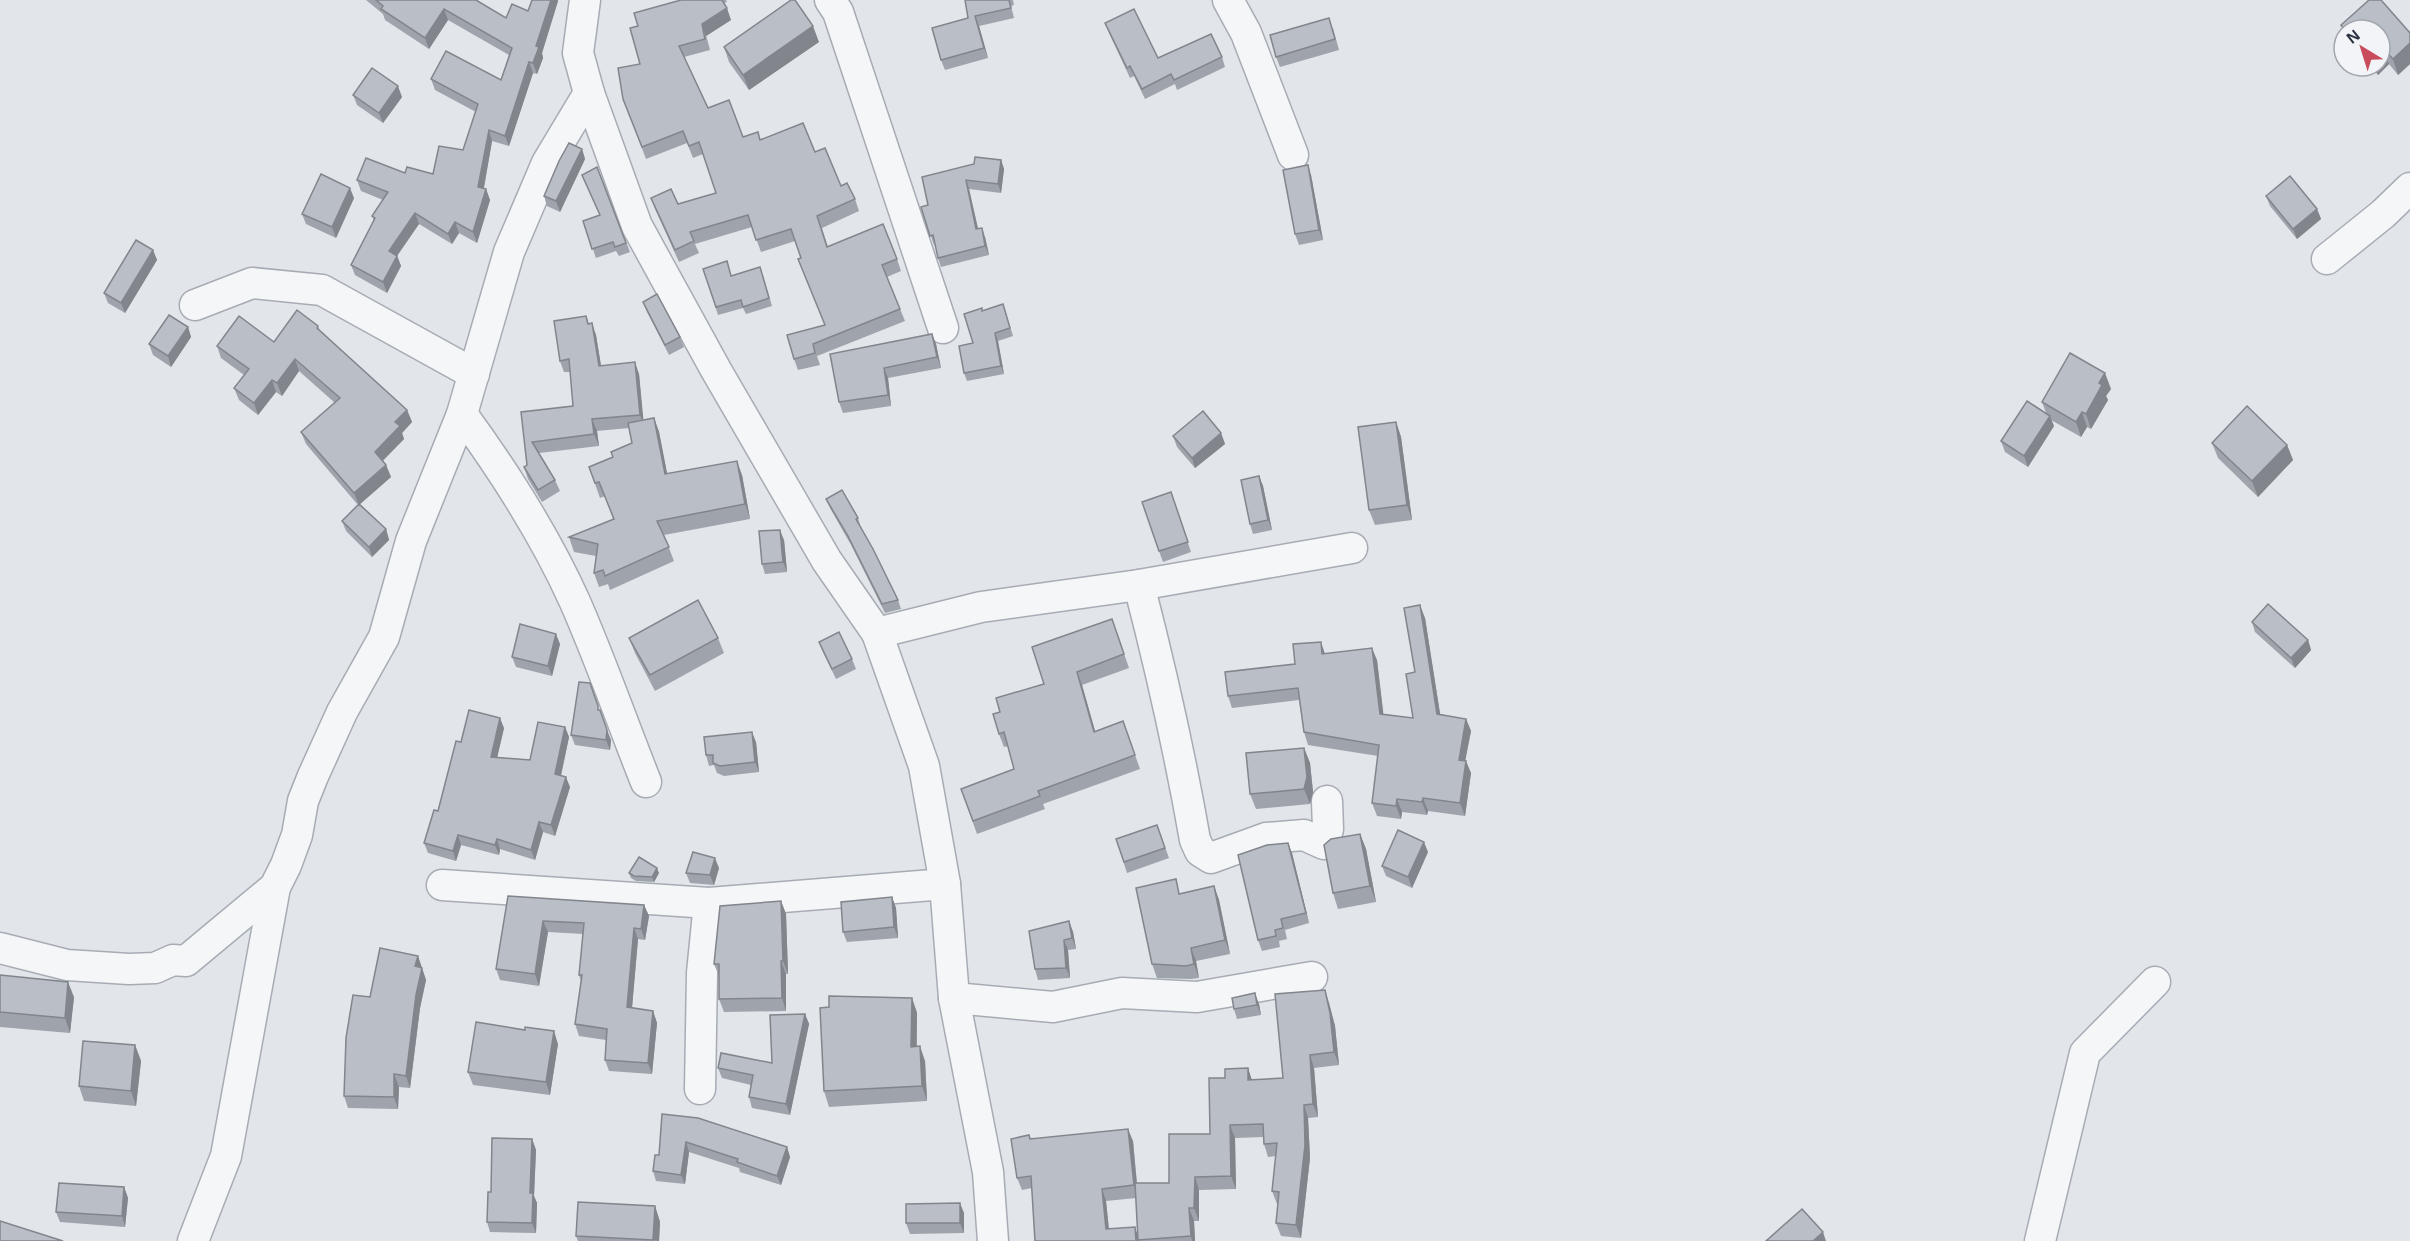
<svg xmlns="http://www.w3.org/2000/svg" width="2410" height="1241" viewBox="0 0 2410 1241" font-family="Arial,sans-serif">
<style>
.lines{fill:none;stroke-linecap:round;stroke-linejoin:round}
.minor-casing{stroke:#a7acb4;stroke-width:33}
.minor{stroke:#f5f6f8;stroke-width:30}
.wall{fill:#9fa3ab;fill-rule:evenodd}
.shaded-wall{fill:#82858b}
.building{fill:#b9bec7;stroke:#82858b;stroke-width:1.5}
</style>
<rect width="100%" height="100%" fill="#e2e5ea"/>
<g class="lines">
<defs>
<g id="minor">
<path d="M585 0 578 53 589 93 637 226 716 370 827 561 877 633 924 766 945 884 954 998 988 1172 993 1241"/>
<path d="M830 0 838 12 943 328"/>
<path d="M1228 0 1246 33 1293 155"/>
<path d="M2327 259 2383 214 2410 188"/>
<path d="M195 305 252 283 322 290 474 374"/>
<path d="M462 414C505 473 545 535 575 602 601 661 622 722 646 782"/>
<path d="M1139 585C1161 670 1180 754 1195 840L1200 851 1211 858 1266 838 1304 835 1324 844 1328 829 1327 801"/>
<path d="M877 633 981 607 1139 585 1352 548"/>
<path d="M442 885 709 903 945 884"/>
<path d="M0 948 67 965 129 969 155 968 173 960 186 961 275 887 286 865 297 835 303 801 313 776 342 712 384 637 411 541 462 414 509 252 547 163 589 93"/>
<path d="M954 998 1053 1007 1122 993 1197 997 1312 977"/>
<path d="M700 1089 702 973 709 903"/>
<path d="M193 1241 226 1156 275 887"/>
<path d="M2040 1241 2085 1053 2155 982"/>
</g>
</defs>
<use href="#minor" class="minor-casing"/>
<use href="#minor" class="minor"/>
</g>
<g class="wall">
<path d="M366 0H476L506 18 528 11 532 0H558V1L542 53 543 58 537 74 533 73 509 146 492 141 484 188 486 189 490 200 477 243 459 233 452 244 419 224 397 255 401 266 387 293 355 275 351 265 374 221 372 216 383 200 361 191 357 180 405 173 433 174 463 150 476 112 435 90 431 79 501 80 509 55 448 20 429 49 385 20 383 14Z"/>
<path d="M681 0H726L727 2 724 3 731 20 706 36 710 50 684 57 708 108 743 137 760 140 815 152 841 186 855 199 859 211 822 228 828 247 897 259 901 271 887 277 905 321 817 356 820 365 798 370 794 359 825 325 798 259 801 258 795 241 761 252 752 227 695 244 699 253 679 262 655 209 651 198 678 204 716 193 703 154 693 158 687 143 646 159 623 99 640 64 638 26Z"/>
<path d="M965 0H1013L1014 5 1011 6 1014 18 979 26 988 58 945 70 941 60 968 18Z"/>
<path d="M1105 23 1158 58 1222 57 1225 67 1177 90 1175 84 1145 99 1134 76 1130 78 1109 33Z"/>
<path d="M2341 25 2410 33V64L2398 75 2389 64 2378 75 2370 66H2380V30H2344V33Z"/>
<path d="M1333 28 1339 50 1280 67 1276 57Z"/>
<path d="M819 42 749 90 729 62 724 47Z"/>
<path d="M353 95 402 97 383 123 357 105Z"/>
<path d="M582 149 585 159 560 212 547 206 544 196Z"/>
<path d="M1001 160 1004 169 1001 193 969 189 978 228 985 237 989 255 941 267 938 258 935 244 934 245 921 207 928 205 922 177Z"/>
<path d="M597 167 630 252 619 256 616 251 596 258 583 221 600 215 582 175Z"/>
<path d="M1311 175 1323 240 1299 245 1295 234Z"/>
<path d="M2266 196 2317 209 2321 219 2297 239 2270 206Z"/>
<path d="M354 198 336 238 306 224 302 214Z"/>
<path d="M153 250 157 260 125 313 108 303 104 293Z"/>
<path d="M703 269 732 276 763 275 772 306 746 314 743 308 718 315Z"/>
<path d="M643 302 680 337 684 347 669 355 647 312Z"/>
<path d="M1003 304 1013 336 998 341 1004 374 967 381 964 373 982 311Z"/>
<path d="M586 316 589 324 596 335 601 366 639 374 643 420 654 418 659 432 667 474 742 475 750 519 664 535 674 561 610 590 608 584 599 587 594 573 596 556 574 552 569 537 613 519 605 496 600 498 589 467 613 457 632 443 629 428 597 431 599 446 539 453 555 480 560 491 542 502 528 479 524 467 527 465 521 412 573 406 570 372H564L560 361Z"/>
<path d="M318 326 320 331 407 410 412 422 402 433 404 439 383 461 386 465 391 477 360 504 386 529 389 540 372 557 346 531 342 521 358 505 306 444 301 432 335 403 299 371 282 396 276 392 258 415 239 400 234 388 244 375 221 358 217 346 274 342Z"/>
<path d="M188 327 191 337 171 367 153 355 149 344Z"/>
<path d="M932 334 936 344 941 368 888 378 891 406 843 413 839 402 830 354Z"/>
<path d="M2111 389 2106 396 2108 400 2091 429 2087 427 2081 437 2051 420 2054 426 2028 467 2005 452 2001 441 2046 413 2042 402Z"/>
<path d="M1396 422 1401 437 1412 520 1375 525 1369 510Z"/>
<path d="M1221 433 1225 444 1195 468 1177 447 1173 436Z"/>
<path d="M2212 443 2287 445 2293 460 2258 497 2218 458Z"/>
<path d="M1259 476 1263 486 1272 530 1253 534 1250 524Z"/>
<path d="M1171 492 1191 552 1163 562 1159 551Z"/>
<path d="M826 499 858 518 861 528 898 600 901 609 885 613 851 545 830 508Z"/>
<path d="M784 540 787 572 765 574 762 564Z"/>
<path d="M1425 618 1440 714 1466 719 1471 731 1465 761 1471 773 1465 816 1428 811 1427 815 1402 812 1401 819 1377 816 1372 803 1378 756 1308 745 1304 732 1299 700 1232 708 1228 696 1295 664 1325 654 1377 660 1383 714 1413 718 1415 672Z"/>
<path d="M1112 619 1129 668 1082 685 1095 731 1123 721 1140 769 1043 804 1045 809 977 834 961 789 1014 769 1008 746 1004 747 999 734 1000 712 1044 684Z"/>
<path d="M2252 622 2308 640 2311 650 2295 668 2255 632Z"/>
<path d="M629 638H718L724 653 655 691 635 653Z"/>
<path d="M819 642 852 659 856 669 836 679 823 652Z"/>
<path d="M560 644 552 676 516 667 512 657Z"/>
<path d="M565 727 569 737 561 776 570 787 555 836 543 832 535 860 500 849 499 855 461 845 456 861 428 853 424 843 438 811 461 742 504 728 497 757 530 760Z"/>
<path d="M571 735 611 740 610 750 575 745Z"/>
<path d="M756 742 759 772 724 776 717 773 714 765 709 766 706 755Z"/>
<path d="M1304 748 1310 763 1313 792 1310 804 1256 809 1250 794Z"/>
<path d="M1157 825 1169 858 1127 873 1116 839Z"/>
<path d="M1360 834 1366 849 1376 902 1338 909 1333 893Z"/>
<path d="M1428 852 1412 888 1386 876 1382 866Z"/>
<path d="M1292 853 1309 923 1285 930 1287 939 1279 941 1280 947 1262 951 1258 940Z"/>
<path d="M719 868 714 885 690 883 686 873Z"/>
<path d="M629 873H659L654 882 636 881 631 878Z"/>
<path d="M1214 886 1219 900 1230 954 1196 961 1199 978 1191 979 1157 978 1152 964 1181 894Z"/>
<path d="M508 896 644 905 649 916 645 940 638 939 632 1008 653 1011 657 1023 652 1074 609 1071 605 1060 606 1040 579 1036 575 1024 581 981 579 975 583 934 548 932 539 986 500 980 496 969Z"/>
<path d="M892 897 896 908 898 938 847 942 843 932Z"/>
<path d="M781 901 786 914 788 974H786V1011L724 1012 719 999V976L714 964Z"/>
<path d="M1069 921 1073 932 1076 949 1068 950 1070 978 1038 980 1035 969Z"/>
<path d="M418 956 426 980 420 1008 410 1088 399 1087 398 1109 348 1108 344 1096 370 997Z"/>
<path d="M0 975 74 997 70 1033 0 1027Z"/>
<path d="M912 998 917 1013V1046L925 1061 927 1101 829 1107 824 1091 829 1007Z"/>
<path d="M1329 1003 1335 1026 1339 1065 1314 1068 1318 1117 1308 1118 1310 1158 1301 1238 1281 1236 1276 1223 1278 1205 1277 1204 1272 1191 1276 1156 1268 1157 1264 1144 1263 1137 1235 1138 1236 1189 1199 1190V1221H1194L1195 1241H1035L1032 1188 1022 1190 1017 1178 1029 1135 1031 1139 1133 1141 1137 1183H1169L1210 1134 1225 1078 1248 1068 1252 1080 1283 1078ZM1136 1198 1138 1236 1109 1229 1106 1201Z"/>
<path d="M1259 1004 1261 1015 1237 1019 1234 1009Z"/>
<path d="M805 1014 809 1024 790 1115 752 1108 749 1097 751 1085 722 1078 718 1068 772 1063Z"/>
<path d="M558 1044 550 1095 473 1085 468 1072Z"/>
<path d="M135 1045 141 1061 136 1106 84 1101 79 1086Z"/>
<path d="M662 1114 787 1147 790 1157 781 1185 740 1172 739 1168 689 1152 685 1184 656 1181 653 1171 659 1155Z"/>
<path d="M532 1139 536 1150 534 1196 537 1203 536 1233 490 1232 487 1222 491 1192Z"/>
<path d="M124 1187 128 1198 125 1227 60 1222 56 1212Z"/>
<path d="M655 1206 660 1222 659 1241H578L576 1236Z"/>
<path d="M964 1213V1233L910 1234 906 1223Z"/>
</g>
<g class="shaded-wall">
<path d="M551 0H558V1L542 53 543 58 537 74 533 63 536 46Z"/>
<path d="M727 8 731 20 706 36 710 50 702 24Z"/>
<path d="M444 9 448 20 429 49 425 38Z"/>
<path d="M975 16 979 26 988 58 984 48Z"/>
<path d="M813 26 819 42 749 90 743 75Z"/>
<path d="M2410 43V64L2398 75 2393 59Z"/>
<path d="M2384 49 2389 64 2378 75 2374 66H2380V52Z"/>
<path d="M529 62 533 73 509 146 505 136Z"/>
<path d="M398 86 402 97 383 123 379 113Z"/>
<path d="M489 130 492 141 482 198 478 187Z"/>
<path d="M582 149 585 159 560 212 556 201Z"/>
<path d="M1001 160 1004 169 1001 193 998 184Z"/>
<path d="M1308 165 1311 175 1323 240 1319 230Z"/>
<path d="M966 180 969 189 980 238 976 229Z"/>
<path d="M350 188 354 198 336 238 332 227Z"/>
<path d="M486 189 490 200 477 243 473 232Z"/>
<path d="M2317 209 2321 219 2297 239 2293 229Z"/>
<path d="M415 213 419 224 393 262 389 251Z"/>
<path d="M455 222 459 233 452 244 448 234Z"/>
<path d="M982 228 985 237 989 255 985 246Z"/>
<path d="M153 250 157 260 125 313 121 303Z"/>
<path d="M397 256 401 266 387 293 383 282Z"/>
<path d="M592 323 596 335 603 378 599 366Z"/>
<path d="M188 327 191 337 171 367 168 356Z"/>
<path d="M995 333 998 341 1004 374 1001 366Z"/>
<path d="M932 334 936 344 941 368 937 357Z"/>
<path d="M295 359 299 371 282 396 277 383Z"/>
<path d="M635 362 639 374 644 426 640 415Z"/>
<path d="M884 368 888 378 891 406 888 395Z"/>
<path d="M2105 373 2111 389 2106 396 2108 400 2091 429 2086 414 2099 383Z"/>
<path d="M272 380 276 392 258 415 254 403Z"/>
<path d="M407 410 412 422 402 433 404 439 379 464 375 452 395 422Z"/>
<path d="M2082 412 2087 427 2081 437 2076 422Z"/>
<path d="M2050 416 2054 426 2028 467 2024 456Z"/>
<path d="M654 418 659 432 670 488 665 474Z"/>
<path d="M592 419 597 431 599 446 594 434Z"/>
<path d="M1396 422 1401 437 1412 520 1407 505Z"/>
<path d="M1221 433 1225 444 1195 468 1192 458Z"/>
<path d="M2287 445 2293 460 2258 497 2252 481Z"/>
<path d="M737 461 742 475 750 519 745 504Z"/>
<path d="M386 465 391 477 359 505 354 493Z"/>
<path d="M1259 476 1263 486 1272 530 1268 520Z"/>
<path d="M386 529 389 540 372 557 369 547Z"/>
<path d="M780 530 784 540 787 572 783 562Z"/>
<path d="M1420 605 1425 618 1442 726 1437 714Z"/>
<path d="M556 634 560 644 552 676 548 666Z"/>
<path d="M2308 640 2311 650 2295 668 2291 658Z"/>
<path d="M1321 642 1325 654H1322Z"/>
<path d="M1372 648 1377 660 1385 727 1380 714Z"/>
<path d="M1077 672 1082 685 1099 745 1094 732Z"/>
<path d="M500 718 504 728 495 767 491 757Z"/>
<path d="M1466 719 1471 731 1463 772 1459 760Z"/>
<path d="M565 727 569 737 559 784 555 774Z"/>
<path d="M607 730 611 740 610 750 606 740Z"/>
<path d="M752 732 756 742 759 772 755 762Z"/>
<path d="M1304 748 1310 763 1313 792 1310 804 1304 789Z"/>
<path d="M1466 761 1471 773 1465 816 1460 803Z"/>
<path d="M566 777 570 787 555 836 551 825Z"/>
<path d="M1423 798 1428 811 1427 815 1422 802Z"/>
<path d="M1397 799 1402 812 1401 819 1396 806Z"/>
<path d="M539 822 543 832 535 860 531 850Z"/>
<path d="M1360 834 1366 849 1376 902 1370 886Z"/>
<path d="M458 835 461 845 456 861 453 851Z"/>
<path d="M497 839 500 849 499 855 495 845Z"/>
<path d="M1424 842 1428 852 1412 888 1408 877Z"/>
<path d="M1288 843 1292 853 1309 923 1306 913Z"/>
<path d="M715 858 719 868 714 885 710 875Z"/>
<path d="M657 868 659 873 654 882 652 877Z"/>
<path d="M1214 886 1219 900 1230 954 1225 940Z"/>
<path d="M892 897 896 908 898 938 894 927Z"/>
<path d="M781 901 786 914 788 974 783 961Z"/>
<path d="M644 905 649 916 645 940 641 929Z"/>
<path d="M543 921 548 932 539 986 535 974Z"/>
<path d="M1069 921 1073 932 1076 949 1072 938Z"/>
<path d="M634 928 638 939 631 1019 627 1007Z"/>
<path d="M1064 940 1068 950 1070 978 1066 968Z"/>
<path d="M1191 948 1196 961 1199 978 1194 964Z"/>
<path d="M418 956 426 980 420 1008 410 1088 406 1076 415 966Z"/>
<path d="M781 961 786 974V1011L782 998Z"/>
<path d="M68 982 74 997 70 1033 65 1018Z"/>
<path d="M1325 990 1329 1003 1335 1026 1339 1065 1334 1052Z"/>
<path d="M1255 993 1259 1004 1261 1015 1257 1005Z"/>
<path d="M912 998 917 1013 916 1062 911 1047Z"/>
<path d="M653 1011 657 1023 652 1074 648 1063Z"/>
<path d="M805 1014 809 1024 790 1115 786 1104Z"/>
<path d="M554 1031 558 1044 550 1095 546 1082Z"/>
<path d="M135 1045 141 1061 136 1106 131 1091Z"/>
<path d="M920 1046 925 1061 927 1101 922 1086Z"/>
<path d="M1310 1055 1314 1068 1318 1117 1313 1104Z"/>
<path d="M1248 1068 1252 1081 1248 1080Z"/>
<path d="M394 1074 399 1087 398 1109 394 1097Z"/>
<path d="M1304 1105 1308 1118 1310 1158 1301 1238 1296 1225Z"/>
<path d="M1230 1125 1235 1138 1236 1189 1231 1176Z"/>
<path d="M1128 1129 1133 1141 1138 1198 1134 1185Z"/>
<path d="M532 1139 536 1150 534 1196 537 1203 536 1233 532 1223 530 1193Z"/>
<path d="M686 1142 689 1152 685 1184 681 1175Z"/>
<path d="M787 1147 790 1157 781 1185 777 1176Z"/>
<path d="M1195 1177 1199 1190V1221L1194 1208Z"/>
<path d="M124 1187 128 1198 125 1227 122 1216Z"/>
<path d="M1102 1189 1106 1201 1110 1241 1106 1229Z"/>
<path d="M960 1203 964 1213V1233L960 1223Z"/>
<path d="M655 1206 660 1222 659 1241 653 1240Z"/>
<path d="M1189 1208 1194 1221 1195 1241H1192L1191 1236Z"/>
<path d="M1135 1227 1139 1239 1138 1240 1139 1241H1136Z"/>
<path d="M1823 1232 1826 1241H1813Z"/>
</g>
<g class="building">
<path d="M376 0H476L506 18 512 4 528 11 532 0H551L536 46 539 47 533 63 529 62 505 136 489 130 478 187 486 189 473 232 455 222 448 234 415 213 389 251 397 256 383 282 351 265 375 218 372 216 388 192 357 180 366 158 405 173 407 167 433 174 439 146 463 150 478 104 431 79 446 51 501 80 512 48 444 9 425 38 381 9 383 6Z"/>
<path d="M681 0H722L727 8 702 24 705 39 679 46 708 108 729 100 743 137 758 132 760 140 803 123 815 152 825 148 841 186 847 183 855 199 817 216 827 247 883 224 897 259 882 265 900 309 813 344 815 353 794 359 787 335 825 325 798 259 801 258 791 229 756 240 748 215 690 232 694 241 675 250 651 198 671 189 678 204 716 193 699 142 689 146 683 131 642 147 623 99 618 68 640 64 630 28 638 26 634 13Z"/>
<path d="M791 0H795L813 26 743 75 724 47Z"/>
<path d="M965 0H1009L1011 8 975 16 984 48 941 60 932 28 968 18Z"/>
<path d="M2369 0H2381L2410 33V43L2393 59 2384 49 2380 52V30H2345L2341 25Z"/>
<path d="M1134 9 1158 58 1211 34 1222 57 1174 80 1171 74 1142 89 1130 66 1127 68 1105 23Z"/>
<path d="M1329 18 1335 39 1276 57 1270 35Z"/>
<path d="M372 68 398 86 379 113 353 95Z"/>
<path d="M569 143 582 149 556 201 544 196 559 161Z"/>
<path d="M975 157 1001 160 998 184 966 180 976 229 982 228 985 246 938 258 933 235 930 236 921 207 928 205 922 177 974 164Z"/>
<path d="M1308 165 1319 230 1295 234 1283 170Z"/>
<path d="M597 167 626 243 615 247 613 242 592 249 583 221 600 215 582 175Z"/>
<path d="M321 174 350 188 332 227 302 214Z"/>
<path d="M2290 176 2317 209 2293 229 2266 196Z"/>
<path d="M136 240 153 250 121 303 104 293Z"/>
<path d="M727 261 731 276 760 267 769 298 743 307 741 300 716 307 703 269Z"/>
<path d="M657 294 680 337 665 345 643 302Z"/>
<path d="M1003 304 1010 328 995 333 1001 366 964 373 959 346 973 343 964 314 982 308V311Z"/>
<path d="M297 310 318 326 317 328 407 410 395 422 400 426 375 452 386 465 354 493 301 432 340 398 295 359 277 383 272 380 254 403 234 388 249 369 217 346 239 316 274 342Z"/>
<path d="M169 315 188 327 168 356 149 344Z"/>
<path d="M586 316 588 324 592 323 599 366 635 362 640 415 592 419 594 434 532 442 555 480 538 490 524 467 527 465 521 412 573 406 569 359 560 361 554 321Z"/>
<path d="M932 334 937 357 884 368 888 395 839 402 830 354Z"/>
<path d="M2070 353 2105 373 2099 383 2102 385 2086 414 2082 412 2076 422 2042 402Z"/>
<path d="M2027 401 2050 416 2024 456 2001 441Z"/>
<path d="M2247 406 2287 445 2252 481 2212 443Z"/>
<path d="M1203 411 1221 433 1192 458 1173 436Z"/>
<path d="M654 418 665 474 737 461 745 504 657 521 669 547 605 576 603 570 594 573 598 544 569 537 614 519 599 482 595 483 589 467 613 457 611 452 632 443 628 423Z"/>
<path d="M1396 422 1407 505 1369 510 1358 427Z"/>
<path d="M1259 476 1268 520 1250 524 1241 480Z"/>
<path d="M842 490 858 518 856 519 873 549 898 600 882 604 848 536 826 499Z"/>
<path d="M1171 492 1188 542 1159 551 1142 502Z"/>
<path d="M359 504 386 529 369 547 342 521Z"/>
<path d="M780 530 783 562 762 564 759 531Z"/>
<path d="M698 600 718 638 650 675 629 638Z"/>
<path d="M2268 604 2308 640 2291 658 2252 622Z"/>
<path d="M1420 605 1437 714 1466 719 1459 760 1466 761 1460 803 1423 798 1422 802 1397 799 1396 806 1372 803 1379 745 1304 732 1298 688 1228 696 1225 672 1295 664 1293 644 1321 642 1322 654 1372 648 1380 714 1413 718 1406 674 1415 672 1404 608Z"/>
<path d="M1112 619 1124 654 1077 672 1094 732 1123 721 1135 755 1038 791 1040 796 973 821 961 789 1014 769 1004 732 999 734 993 714 1000 712 996 698 1044 684 1032 647Z"/>
<path d="M520 624 556 634 548 666 512 657Z"/>
<path d="M839 632 852 659 832 669 819 642Z"/>
<path d="M579 682 590 683 598 706V710H600L607 730 606 740 571 735Z"/>
<path d="M469 710 500 718 491 757 530 760 538 722 565 727 555 774 566 777 551 825 539 822 531 850 497 839 495 845 458 835 453 851 424 843 434 810 438 811 456 741 461 742Z"/>
<path d="M752 732 755 762 720 766 713 763V755H706L704 737Z"/>
<path d="M1304 748 1307 777 1304 789 1250 794 1246 753Z"/>
<path d="M1157 825 1165 848 1124 862 1116 839Z"/>
<path d="M1398 830 1424 842 1408 877 1382 866Z"/>
<path d="M1360 834 1370 886 1333 893 1324 845 1331 839Z"/>
<path d="M1288 843 1306 913 1281 919 1283 928 1275 930 1276 936 1258 940 1238 855 1267 845Z"/>
<path d="M693 852 715 858 710 875 686 873Z"/>
<path d="M639 857 657 868 652 877 634 876 629 873Z"/>
<path d="M1176 879 1179 894 1214 886 1225 940 1191 948 1194 964 1186 966 1152 964 1136 888Z"/>
<path d="M508 896 644 905 641 929 634 928 627 1007 653 1011 648 1063 605 1060 607 1029 575 1024 582 975H579L584 923 543 921 535 974 496 969Z"/>
<path d="M892 897 894 927 843 932 841 902Z"/>
<path d="M781 901 783 961H781L782 998 719 999V964H714L720 906Z"/>
<path d="M1069 921 1072 938 1064 940 1066 968 1035 969 1029 931Z"/>
<path d="M380 948 418 956 415 966 422 968 416 995 406 1076 394 1074V1097L344 1096 346 1038 353 995 370 997Z"/>
<path d="M0 975 68 982 65 1018 0 1012Z"/>
<path d="M1325 990 1330 1013 1334 1052 1310 1055 1313 1104 1304 1105 1305 1145 1296 1225 1276 1223 1279 1192 1272 1191 1277 1143 1264 1144 1263 1124 1230 1125 1231 1176 1195 1177 1194 1208H1189L1191 1236 1138 1240 1135 1183H1169V1134H1210L1209 1078H1225V1069L1248 1068V1080L1283 1078 1275 994Z"/>
<path d="M1255 993 1257 1005 1234 1009 1232 998Z"/>
<path d="M829 996 912 998 911 1047 920 1046 922 1086 824 1091 820 1008 829 1007Z"/>
<path d="M805 1014 786 1104 749 1097 753 1075 718 1068 721 1053 772 1063 770 1015Z"/>
<path d="M476 1022 525 1030V1027L554 1031 546 1082 468 1072Z"/>
<path d="M83 1041 135 1045 131 1091 79 1086Z"/>
<path d="M662 1114 698 1118 787 1147 777 1176 737 1162 738 1159 686 1142 681 1175 653 1171 655 1155H659Z"/>
<path d="M1128 1129 1134 1185 1102 1189 1106 1229 1135 1227 1136 1241H1035L1031 1176 1017 1178 1011 1139 1029 1135 1030 1139Z"/>
<path d="M492 1138 532 1139 530 1193H533L532 1223 487 1222 488 1192H491Z"/>
<path d="M59 1183 124 1187 122 1216 56 1212Z"/>
<path d="M578 1202 655 1206 653 1240 576 1236Z"/>
<path d="M960 1203V1223H906V1204Z"/>
<path d="M1802 1209 1823 1232 1813 1241H1766Z"/>
<path d="M0 1221 63 1241H0Z"/>
</g>
<g transform="translate(2362 48) rotate(322)"><circle r="28" fill="#f2f4f7" stroke="#a2a6ae" stroke-width="1.5"/>
<path d="M0-4.5L10 22L0 15L-10 22Z" fill="#c94c5c"/>
<text y="-9" font-size="16" font-weight="bold" text-anchor="middle" fill="#2b3241">N</text>
</g>
</svg>
